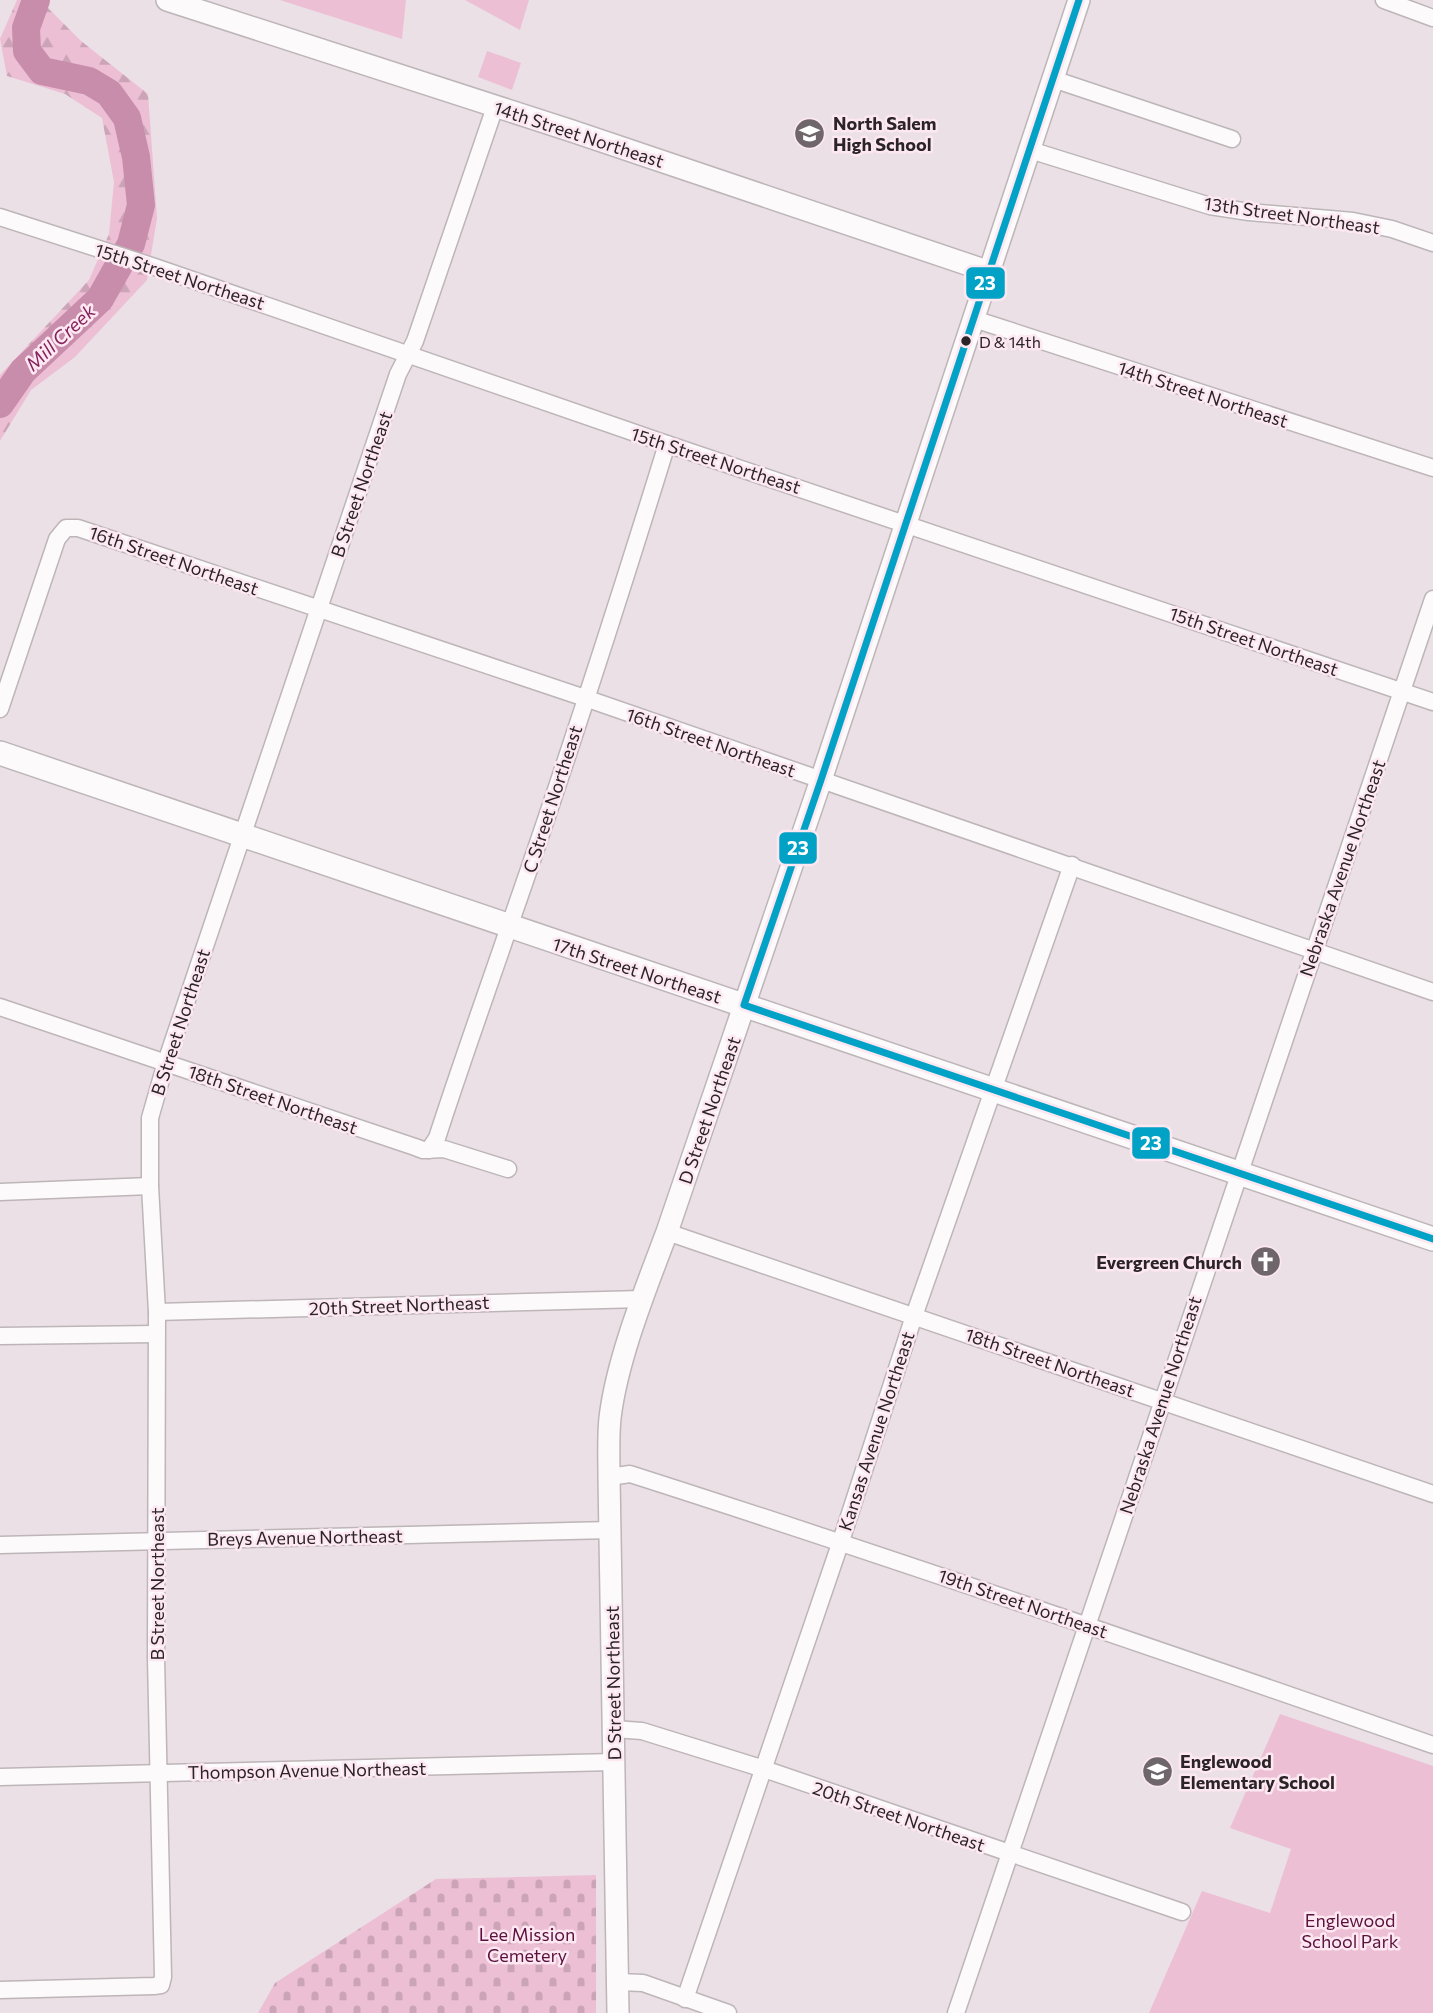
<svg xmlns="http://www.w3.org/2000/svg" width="1433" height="2013" viewBox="0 0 1433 2013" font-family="Commissioner,sans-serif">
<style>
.forest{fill:url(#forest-firs)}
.cemetery{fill:url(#cemetery-stones)}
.park{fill:#ecbfd5}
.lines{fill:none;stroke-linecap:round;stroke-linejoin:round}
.river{stroke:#c98dac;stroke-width:28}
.minor-casing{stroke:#bdb5b8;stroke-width:19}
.tertiary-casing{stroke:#bdb5b8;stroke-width:24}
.secondary-casing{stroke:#bdb5b8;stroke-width:26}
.minor{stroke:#fcfafb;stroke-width:16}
.tertiary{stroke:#fcfafb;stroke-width:21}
.secondary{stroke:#fcfafb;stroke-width:23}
.bus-1-casing{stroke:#fde8f2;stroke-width:12}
.bus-1{stroke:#02a2c6;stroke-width:7}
.bus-dot{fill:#2b2427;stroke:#fde8f2;stroke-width:2.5}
.labels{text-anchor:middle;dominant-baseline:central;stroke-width:5;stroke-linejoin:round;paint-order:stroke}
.bus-label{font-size:16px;fill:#2b2427;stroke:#fde8f2;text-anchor:start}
.poi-label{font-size:18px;font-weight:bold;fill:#2b2427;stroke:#fde8f2;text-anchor:start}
.street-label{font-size:18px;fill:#2b2427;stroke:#fde8f2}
.park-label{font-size:18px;fill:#5b113e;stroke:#fde8f2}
.water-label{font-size:19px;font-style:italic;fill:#84235c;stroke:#fde8f2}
.line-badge{stroke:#fde8f2;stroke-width:2.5}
.badge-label{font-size:19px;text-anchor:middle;font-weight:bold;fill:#fff}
</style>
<defs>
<pattern id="forest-firs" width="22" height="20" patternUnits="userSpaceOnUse" patternTransform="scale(1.75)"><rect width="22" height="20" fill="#ecbfd5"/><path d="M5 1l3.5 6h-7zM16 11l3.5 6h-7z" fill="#cba4b7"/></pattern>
<pattern id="cemetery-stones" width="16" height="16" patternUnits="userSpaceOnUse" patternTransform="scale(1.75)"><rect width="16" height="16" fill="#ecbfd5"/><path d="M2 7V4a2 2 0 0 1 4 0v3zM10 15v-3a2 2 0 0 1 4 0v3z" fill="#cba4b7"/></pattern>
</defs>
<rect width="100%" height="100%" fill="#ebe0e5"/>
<path class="forest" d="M17 0H50L47 7 81 41 148 94 157 218 147 280 75 357 31 390 0 441V375L89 280 109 234 114 182 102 118 65 94 7 76 0 39Z"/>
<path class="cemetery" d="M596 1875V2013H258L275 1983 436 1879Z"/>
<g class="park">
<path d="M280 0H406L402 39Z"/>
<path d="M465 0H529L520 30Z"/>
<path d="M487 51 521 63 512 90 478 77Z"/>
<path d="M1280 1714 1433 1766V2013H1149L1202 1891 1270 1913 1291 1849 1230 1828Z"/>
</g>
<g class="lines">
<path class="river" d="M0 404 23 371 100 299 131 244 141 205 136 157 127 118 109 93 89 81 42 71 27 51 26 28 36 0"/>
<defs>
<g id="minor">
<path d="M1384 0 1433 18"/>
<path d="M1053 79 1232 139"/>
<path d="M1030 150 1210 206 1249 212 1353 221 1392 229 1433 243"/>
<path d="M0 217 155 267 667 444 1433 702"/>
<path d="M974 319 1433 468"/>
<path d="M0 709 57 539 66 528H78L585 698 1433 992"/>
<path d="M0 1007 415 1147 423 1150 444 1149 508 1169"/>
<path d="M429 1150 437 1138C460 1067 485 997 509 927 565 767 617 606 667 444"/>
<path d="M0 1192 150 1186"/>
<path d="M667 1232 1433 1494"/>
<path d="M157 1312 642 1299"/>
<path d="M0 1336 156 1334"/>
<path d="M609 1477 630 1474C899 1560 1166 1652 1433 1745"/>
<path d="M0 1545 610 1530"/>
<path d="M614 1729 642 1731 764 1769 1182 1912"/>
<path d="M0 1777 614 1762"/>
<path d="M618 1982 643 1983 728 2013"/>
<path d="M0 1990 154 1986 161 1985 163 1977 156 1658 157 1312 150 1186V1118L166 1062 398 374 415 341 495 107"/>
<path d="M685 1999 841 1541 914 1316 1072 865"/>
<path d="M956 2013C1116 1542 1274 1070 1433 599"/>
</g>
<g id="tertiary">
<path d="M167 0 572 131 990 272"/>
<path d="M618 2013 609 1477C609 1457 608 1437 610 1418 617 1359 646 1288 667 1232L821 780 1079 0"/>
</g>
<path id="secondary" d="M0 753 1433 1239"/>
</defs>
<use href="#minor" class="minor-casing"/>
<use href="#tertiary" class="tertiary-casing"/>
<use href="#secondary" class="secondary-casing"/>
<use href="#minor" class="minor"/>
<use href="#tertiary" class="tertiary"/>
<use href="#secondary" class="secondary"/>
<defs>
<path id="bus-1" d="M1079 0 821 780 744 1005 1433 1239"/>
</defs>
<use href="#bus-1" class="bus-1-casing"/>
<use href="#bus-1" class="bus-1"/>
</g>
<defs>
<symbol id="school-disc" viewBox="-11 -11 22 22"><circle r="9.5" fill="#6e666a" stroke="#fde8f2"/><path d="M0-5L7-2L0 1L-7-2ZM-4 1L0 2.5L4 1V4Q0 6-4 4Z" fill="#fff"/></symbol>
<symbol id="church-disc" viewBox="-11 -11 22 22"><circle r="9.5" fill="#6e666a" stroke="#fde8f2"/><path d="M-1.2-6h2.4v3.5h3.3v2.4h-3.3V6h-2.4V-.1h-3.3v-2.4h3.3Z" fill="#fff"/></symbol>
</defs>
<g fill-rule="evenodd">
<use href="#school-disc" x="792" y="116" width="35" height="35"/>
<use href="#church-disc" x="1248" y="1244" width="35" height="35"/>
<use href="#school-disc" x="1140" y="1754" width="35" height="35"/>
</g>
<circle class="bus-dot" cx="966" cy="341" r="6"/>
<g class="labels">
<g class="bus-label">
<text x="979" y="341">D &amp; 14th</text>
</g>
<g class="poi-label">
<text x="833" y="123">North Salem<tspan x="833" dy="21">High School</tspan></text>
<text x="1242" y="1262" text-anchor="end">Evergreen Church</text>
<text x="1180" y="1761">Englewood<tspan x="1180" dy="21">Elementary School</tspan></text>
</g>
<g class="street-label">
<text transform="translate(579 134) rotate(18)">14th Street Northeast</text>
<text transform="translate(1292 215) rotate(8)">13th Street Northeast</text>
<text transform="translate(180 276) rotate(18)">15th Street Northeast</text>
<text transform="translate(1203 394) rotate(18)">14th Street Northeast</text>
<text transform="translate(716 460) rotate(18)">15th Street Northeast</text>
<text transform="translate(361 484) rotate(-71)">B Street Northeast</text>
<text transform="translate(174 560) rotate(19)">16th Street Northeast</text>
<text transform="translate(1254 641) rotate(19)">15th Street Northeast</text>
<text transform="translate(711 742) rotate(19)">16th Street Northeast</text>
<text transform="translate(552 799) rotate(-72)">C Street Northeast</text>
<text transform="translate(1342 868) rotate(-71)">Nebraska Avenue Northeast</text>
<text transform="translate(637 970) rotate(18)">17th Street Northeast</text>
<text transform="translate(180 1022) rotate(-72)">B Street Northeast</text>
<text transform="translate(273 1099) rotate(19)">18th Street Northeast</text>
<text transform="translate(709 1110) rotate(-71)">D Street Northeast</text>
<text transform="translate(399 1305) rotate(-2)">20th Street Northeast</text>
<text transform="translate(1050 1362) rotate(19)">18th Street Northeast</text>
<text transform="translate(1160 1405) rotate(-72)">Nebraska Avenue Northeast</text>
<text transform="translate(876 1431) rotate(-72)">Kansas Avenue Northeast</text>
<text transform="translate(305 1537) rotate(-1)">Breys Avenue Northeast</text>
<text transform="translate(157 1584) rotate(-90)">B Street Northeast</text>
<text transform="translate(1023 1603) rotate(19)">19th Street Northeast</text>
<text transform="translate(613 1683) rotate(-91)">D Street Northeast</text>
<text transform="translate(307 1770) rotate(-1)">Thompson Avenue Northeast</text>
<text transform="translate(899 1816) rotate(19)">20th Street Northeast</text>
</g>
<g class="park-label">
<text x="1350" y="1920">Englewood<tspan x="1350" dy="21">School Park</tspan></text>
<text x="527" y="1934">Lee Mission<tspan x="527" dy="21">Cemetery</tspan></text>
</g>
<g class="water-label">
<text transform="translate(60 337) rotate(-43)">Mill Creek</text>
</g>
</g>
<g class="line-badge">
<rect x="965" y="266" width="41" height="34" rx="7" fill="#02a2c6"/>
<rect x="778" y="831" width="40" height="34" rx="7" fill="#02a2c6"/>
<rect x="1131" y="1126" width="40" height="34" rx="7" fill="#02a2c6"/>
</g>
<g class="badge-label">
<text x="985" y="290">23</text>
<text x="798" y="855">23</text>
<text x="1151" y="1150">23</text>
</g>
</svg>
